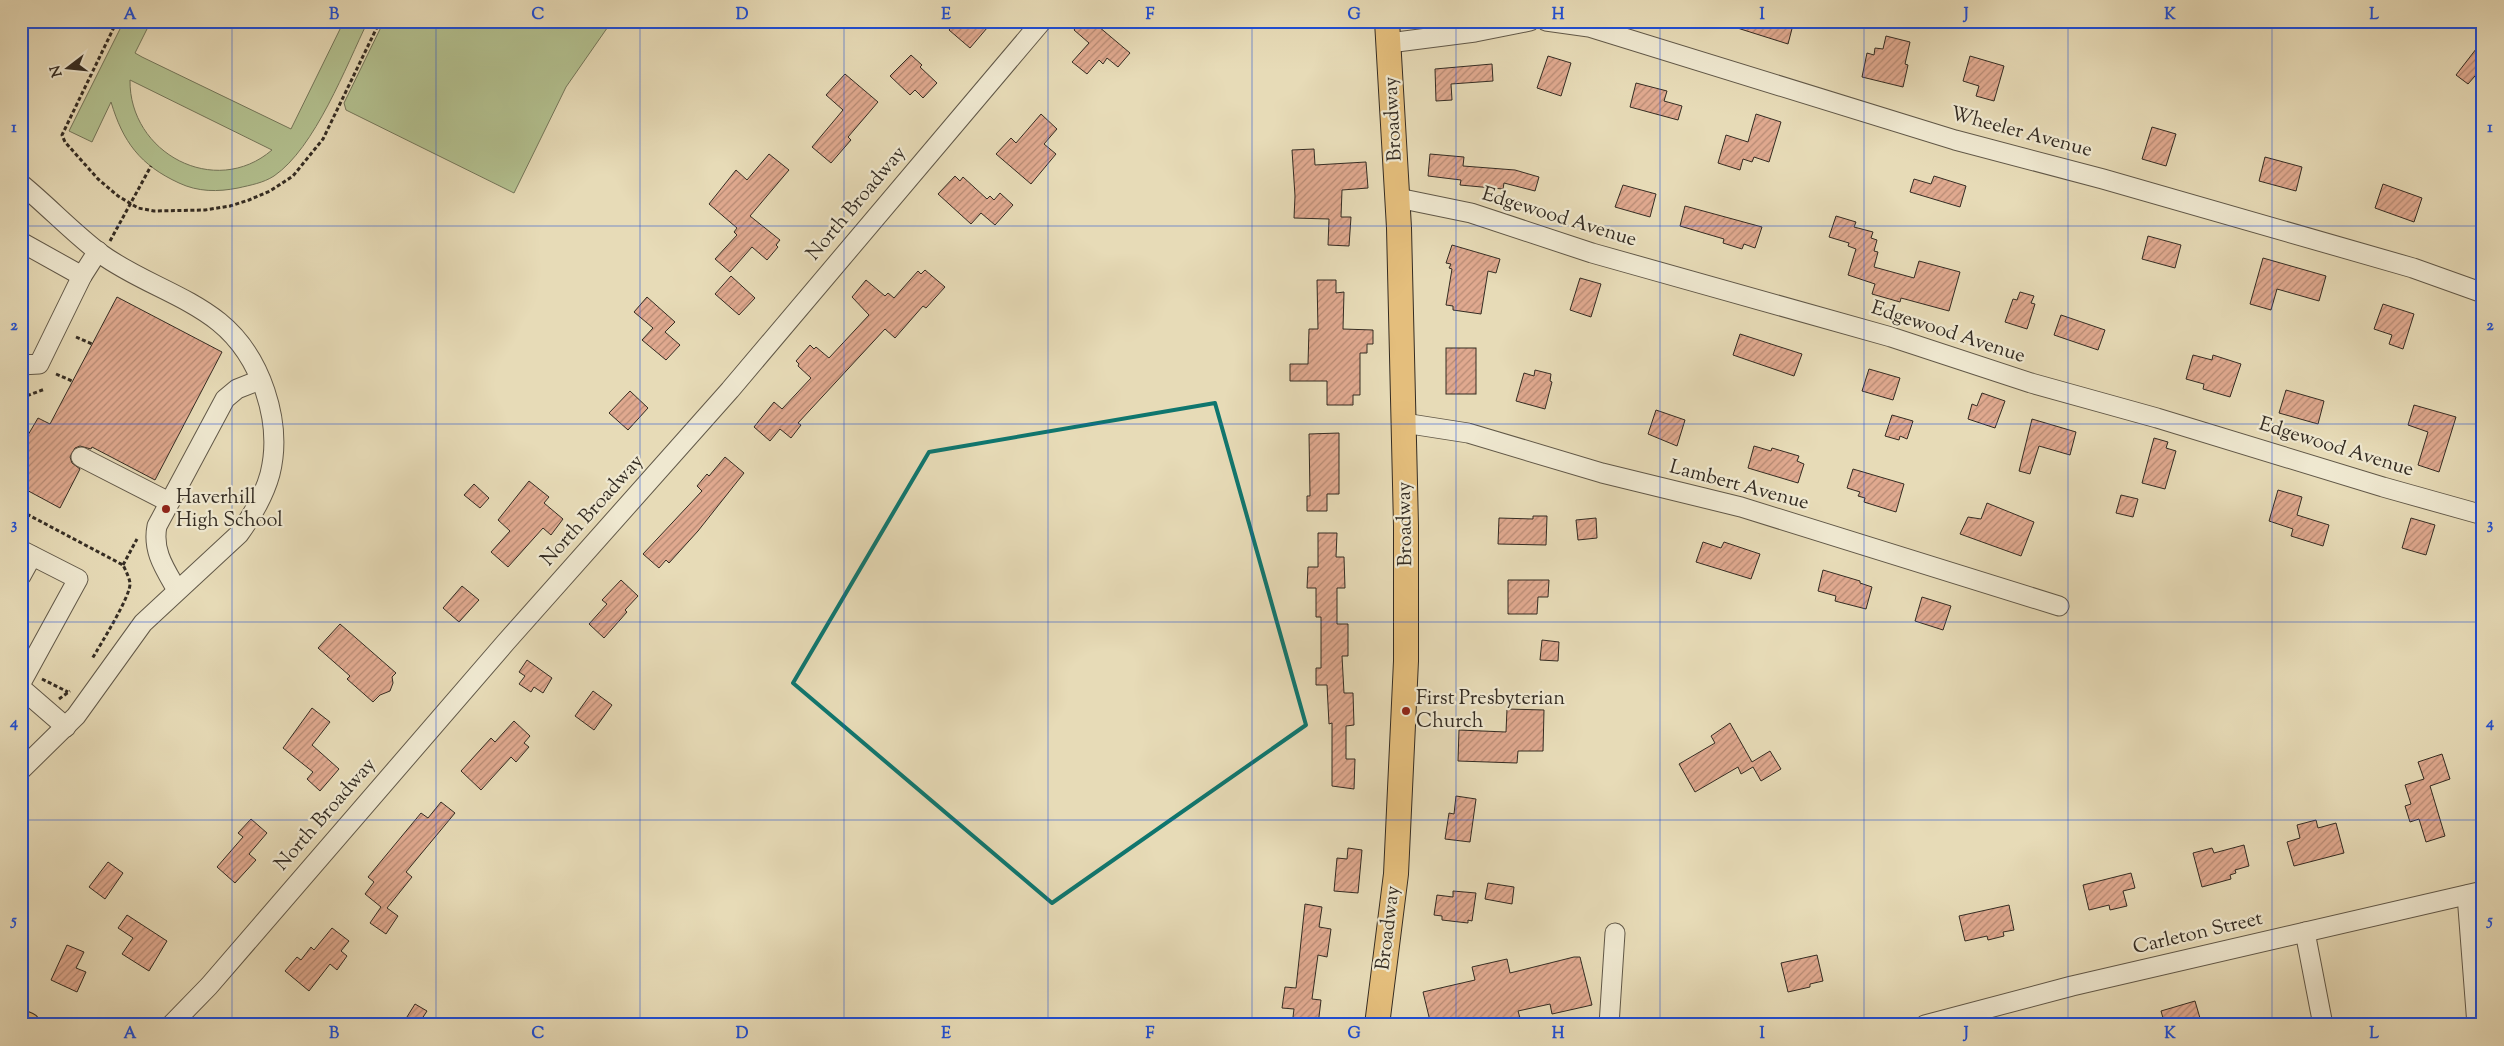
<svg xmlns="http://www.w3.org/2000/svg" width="2504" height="1046" viewBox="0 0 2504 1046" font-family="'Sorts Mill Goudy',serif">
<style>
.grass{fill:#b3c190;stroke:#74765a;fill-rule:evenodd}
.building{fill:url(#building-hatch);stroke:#342c23}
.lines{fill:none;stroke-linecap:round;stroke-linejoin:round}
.minor-casing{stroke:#615848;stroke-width:21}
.major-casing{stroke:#342c23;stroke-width:26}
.path{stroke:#342c23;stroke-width:3;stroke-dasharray:4 2.5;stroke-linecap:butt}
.minor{stroke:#efe8d0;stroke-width:19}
.major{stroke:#e4be7c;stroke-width:24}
.marked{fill:none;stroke:#0f766e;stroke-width:4;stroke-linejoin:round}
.grid{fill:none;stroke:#1d4ed8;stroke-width:1;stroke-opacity:0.55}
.poi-dot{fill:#8f2418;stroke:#efe8d0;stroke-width:2}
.labels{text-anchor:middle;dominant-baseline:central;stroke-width:4.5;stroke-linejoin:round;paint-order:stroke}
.street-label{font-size:20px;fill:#342c23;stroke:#efe8d0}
.poi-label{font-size:20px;fill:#342c23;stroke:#efe8d0;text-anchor:start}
.neatline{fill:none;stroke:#1d4ed8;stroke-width:2}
.grid-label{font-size:16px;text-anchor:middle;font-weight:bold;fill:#1d4ed8}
</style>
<defs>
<pattern id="building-hatch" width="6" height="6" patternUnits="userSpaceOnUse" patternTransform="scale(1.25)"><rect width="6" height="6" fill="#e0a98f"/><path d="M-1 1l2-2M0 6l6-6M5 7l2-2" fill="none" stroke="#b68a74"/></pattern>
</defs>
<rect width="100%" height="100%" fill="#e7dbb7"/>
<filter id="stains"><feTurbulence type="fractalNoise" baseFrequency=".004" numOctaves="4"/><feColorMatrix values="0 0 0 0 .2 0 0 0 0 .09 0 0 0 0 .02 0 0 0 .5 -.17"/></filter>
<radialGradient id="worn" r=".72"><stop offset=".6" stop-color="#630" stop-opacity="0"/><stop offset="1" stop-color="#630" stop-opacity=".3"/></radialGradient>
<g class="grass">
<path d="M124 21H151L135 53 142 57 291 129 344 21H368C346 66 315 148 274 176 263 183 251 185 238 188 218 192 198 192 179 183 140 165 123 142 111 102L92 142 69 131ZM130 80 272 150C215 199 129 153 130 80Z"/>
<path d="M384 21H612L566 87 514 193 346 110 344 103Z"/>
</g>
<g class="building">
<path d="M957 21H993L970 48 949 30Z"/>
<path d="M1081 21H1092L1130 53 1118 67 1107 58 1103 64 1099 60 1087 74 1072 62 1089 43 1074 30Z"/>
<path d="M1731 21H1794L1788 44 1731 26Z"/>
<path d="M1886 36 1910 42 1905 64 1908 65 1903 87 1862 77 1867 53 1874 55 1875 48 1883 49Z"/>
<path d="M2483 40V82L2475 76 2468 84 2456 75Z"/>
<path d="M911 55 922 65 920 67 937 83 923 98 915 90 910 95 890 76Z"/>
<path d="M1548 56 1571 63 1561 96 1537 88Z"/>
<path d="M1970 56 2004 66 1994 101 1976 96 1979 86 1963 81Z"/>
<path d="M1492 64 1493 81 1451 84 1452 100 1436 101 1435 69Z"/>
<path d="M845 74 878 102 848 137 851 140 831 163 812 147 843 110 826 95Z"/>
<path d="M1636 83 1667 91 1664 101 1682 106 1678 120 1630 107Z"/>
<path d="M1041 114 1057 129 1044 144 1056 154 1031 184 996 154 1011 138 1016 143Z"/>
<path d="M1756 114 1781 122 1769 162 1754 157 1752 162 1743 159 1740 170 1718 163 1726 135 1748 142Z"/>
<path d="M2152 127 2176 134 2166 166 2142 159Z"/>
<path d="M1314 149 1315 165 1366 162 1368 188 1342 190 1341 217H1351L1349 246 1328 245 1329 219 1294 218 1295 196 1292 150Z"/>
<path d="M769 154 789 170 750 216 780 240 776 245 778 247 767 260 752 247 730 272 715 259 737 235 734 232 737 228 709 204 736 170 747 180Z"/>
<path d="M1430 154 1464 157 1463 166 1515 170 1539 177 1535 191 1504 183 1503 189 1460 185 1461 180 1428 176Z"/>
<path d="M2265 157 2302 167 2296 191 2259 181Z"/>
<path d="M955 176 960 181 963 177 987 199 990 196 994 200 1000 193 1013 205 995 225 981 213 971 224 938 194Z"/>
<path d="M1934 176 1966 186 1960 207 1910 192 1914 179 1931 184Z"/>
<path d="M2383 184 2422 198 2414 222 2375 208Z"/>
<path d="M1623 185 1656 194 1650 217 1615 207Z"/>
<path d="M1685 206 1762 227 1755 248 1744 244 1742 249 1723 243 1724 239 1680 226Z"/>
<path d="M1836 216 1856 222 1854 227 1873 232 1871 238 1877 240 1874 251 1878 252 1874 267 1914 278 1919 261 1960 272 1949 311 1901 298 1900 302 1872 294 1875 284 1848 275 1856 249 1848 246 1849 243 1829 237Z"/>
<path d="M2148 236 2181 245 2175 268 2142 259Z"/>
<path d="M1452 245 1500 259 1496 273 1488 271 1481 314 1453 310V306L1446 305 1452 269 1449 268 1451 264 1446 263Z"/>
<path d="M2263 258 2326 276 2319 301 2277 289 2271 310 2250 304Z"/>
<path d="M925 270 945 287 926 308 923 306 895 338 885 329 798 423 801 425 791 438 780 429 770 441 754 427 774 402 782 409 811 378 798 366 799 364 796 361 810 345 814 349 816 347 829 358 869 315 852 297 866 280 885 296 888 293 894 298 918 271 921 274Z"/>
<path d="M731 276 755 298 739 315 715 294Z"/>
<path d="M1580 278 1601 284 1591 317 1570 310Z"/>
<path d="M1317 280H1336V293L1344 292 1343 329 1373 330V344H1367V353H1360V395H1353V405H1327V381H1290V364H1308L1309 329H1318Z"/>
<path d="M2020 292 2034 296 2031 303 2035 304 2027 329 2005 322 2013 299 2017 300Z"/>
<path d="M117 297 222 352 155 480 92 447 91 449 80 446 75 448 70 457 72 463 80 469 60 508 21 487V447L38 418 50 424Z"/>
<path d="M647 297 675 322 665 332 680 345 666 360 642 340 653 328 634 312Z"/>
<path d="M2383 304 2414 314 2403 349 2389 344 2392 335 2374 329Z"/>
<path d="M2061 315 2105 330 2098 350 2054 335Z"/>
<path d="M1740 334 1802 354 1794 376 1733 355Z"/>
<rect x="1446" y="348" width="30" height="46"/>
<path d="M2193 355 2212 360 2213 355 2241 364 2230 397 2203 389 2204 384 2186 379Z"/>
<path d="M1869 369 1900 378 1893 400 1862 391Z"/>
<path d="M1535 370 1551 374 1550 381 1552 382 1545 409 1516 401 1524 373 1534 376Z"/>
<path d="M2286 390 2324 401 2318 424 2279 413Z"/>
<path d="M630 391 648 408 628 430 609 413Z"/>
<path d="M1982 393 2005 401 1995 428 1968 419 1972 404 1977 406Z"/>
<path d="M2414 405 2456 417 2439 472 2418 465 2428 432 2408 425Z"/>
<path d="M1656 410 1685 420 1677 446 1648 434Z"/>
<path d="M1892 415 1913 421 1907 439 1900 436 1899 440 1885 436Z"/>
<path d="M2032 419 2076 432 2070 455 2039 446 2030 474 2019 471Z"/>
<path d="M1339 433V494H1327V511H1307V496H1310L1309 434Z"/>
<path d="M2154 438 2168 442 2166 448 2176 451 2165 489 2142 483Z"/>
<path d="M1754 446 1771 451 1772 448 1799 456 1797 461 1804 464 1798 483 1748 468Z"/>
<path d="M725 457 744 473 698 531 669 563 666 560 659 568 643 554 702 491 697 486 707 474 709 476Z"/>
<path d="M1853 469 1904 484 1896 512 1864 502 1865 498 1858 496 1860 492 1847 488Z"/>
<path d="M529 481 549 497 544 503 563 519 551 535 543 528 508 567 491 552 510 531 498 520Z"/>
<path d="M474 484 489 498 480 508 464 495Z"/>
<path d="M2278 490 2302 497 2297 515 2329 525 2323 546 2291 536 2293 529 2269 521Z"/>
<path d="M2121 495 2138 499 2133 517 2116 513Z"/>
<path d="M1987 503 2034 522 2021 556 1960 534 1968 517 1981 519Z"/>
<path d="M1533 516H1547L1546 545 1498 544 1499 518 1533 519Z"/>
<path d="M1596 518 1597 538 1578 540 1576 520Z"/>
<path d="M2411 518 2435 525 2426 555 2402 548Z"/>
<path d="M1318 533H1337L1336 557H1344L1345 588H1337V624H1348V656H1342L1344 693H1353L1354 725 1346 726V759H1355L1354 789 1332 786V723L1329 724 1327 685H1316V668H1321V617H1316V588H1307L1308 567H1318Z"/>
<path d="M1703 542 1721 548 1724 542 1760 554 1751 579 1696 562Z"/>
<path d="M1823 570 1860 581V583L1872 587 1866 609 1835 601 1836 596 1818 591Z"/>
<path d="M621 580 638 596 625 610 627 612 604 638 589 624 607 604 602 600Z"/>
<path d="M1508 580H1549L1548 597H1538L1537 614H1508Z"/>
<path d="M462 586 479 600 459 622 443 608Z"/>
<path d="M1922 597 1951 606 1943 630 1915 621Z"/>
<path d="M340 624 396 673 392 677 393 683 390 691 380 695 373 702 347 679 350 676 318 648Z"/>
<path d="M1542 640 1559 642 1558 661 1540 660Z"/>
<path d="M527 660 552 678 543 693 534 687 531 692 519 684 525 676 519 672Z"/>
<path d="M593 691 612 705 594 730 575 716Z"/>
<path d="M312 708 330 722 312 745 339 769 320 791 307 779 313 772 283 748Z"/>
<path d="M1507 709 1544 710 1543 751H1518L1517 763 1458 761 1459 730 1506 732Z"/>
<path d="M514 721 530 736 524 743 529 747 516 762 511 757 481 790 461 771 491 738 495 742Z"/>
<path d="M1730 723 1752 762 1770 751 1781 769 1761 781 1753 767 1741 774 1738 767 1695 792 1679 764 1715 743 1711 736Z"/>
<path d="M2442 754 2450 779 2430 786 2445 836 2426 842 2419 819 2410 822 2405 806 2411 804 2405 785 2424 779 2418 762Z"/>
<path d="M1456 796 1476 799 1470 842 1445 839 1449 813 1454 814Z"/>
<path d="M441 802 455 813 406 872 412 877 387 908 398 916 386 934 370 923 381 907 365 894 374 882 368 877 421 813 428 818Z"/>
<path d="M251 819 267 833 249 854 256 860 235 883 217 867 243 837 238 833Z"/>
<path d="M2316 820 2318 828 2336 823 2344 853 2294 866 2287 842 2300 838 2297 825Z"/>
<path d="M2244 845 2249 866 2235 870 2236 873 2230 875 2231 879 2202 887 2193 853 2212 848 2214 853Z"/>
<path d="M1348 848 1362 850 1358 893 1334 891 1337 858 1347 859Z"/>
<path d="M108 862 123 873 105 899 89 887Z"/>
<path d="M2131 873 2135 888 2123 891 2127 906 2110 910 2109 905 2089 910 2083 885Z"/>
<path d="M1488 883 1514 887 1512 904 1485 899Z"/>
<path d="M1453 891 1476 893 1472 921 1468 920V923L1442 920V916L1434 915 1437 895 1453 897Z"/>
<path d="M1305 904 1322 907 1319 927 1331 929 1327 957 1318 955 1312 999 1321 1000 1318 1025H1292L1294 1009 1282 1008 1285 987 1296 988Z"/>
<path d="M2009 905 2014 930 2003 932 2004 936 1988 940 1987 936 1965 941 1959 916Z"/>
<path d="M127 915 167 941 149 971 122 954 133 938 118 928Z"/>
<path d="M332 928 349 941 341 951 347 956 337 970 330 964 309 991 285 971 297 957 301 960 311 947 314 950Z"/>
<path d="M67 945 84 952 76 968 86 972 77 992 51 980Z"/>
<path d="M1817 955 1823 981 1810 984V987L1788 992 1781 963Z"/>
<path d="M1574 957H1580L1592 1005 1552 1014 1550 1004 1518 1011 1522 1025H1485L1484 1020 1463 1025H1431L1423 992 1475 980 1472 967 1507 959 1510 973Z"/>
<path d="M2195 1001 2202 1025H2165L2161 1011Z"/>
<path d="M415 1004 427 1011 418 1025H402Z"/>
</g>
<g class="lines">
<defs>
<g id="minor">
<path d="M1546 21 1589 27 1955 140 2103 179 2413 268 2483 293"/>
<path d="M1389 43 1475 32 1530 21"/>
<path d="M21 184C48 206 73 233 101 254 138 281 184 294 219 322 261 356 283 422 270 474 264 496 252 516 239 534L143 623 76 716 21 770"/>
<path d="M1398 198 1471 213 1592 253 1891 337 2031 383 2157 418 2383 487 2483 515"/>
<path d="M21 242 82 276"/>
<path d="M21 365 39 364 82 276 98 251"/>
<path d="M1404 423 1468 433 1602 473 1741 507 2059 606"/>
<path d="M81 457 169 502"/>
<path d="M21 550 78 579 21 683"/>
<path d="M21 576 32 556"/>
<path d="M177 590C165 569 152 551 157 526L225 399 237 389 260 380"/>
<path d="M21 688 66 727"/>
<path d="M2467 895 2477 1025"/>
<path d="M2305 932 2323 1025"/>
<path d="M171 1025 209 986 506 642 730 390 1042 21"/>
<path d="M1609 1025 1615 933"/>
<path d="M1925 1025 2072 986 2483 891"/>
</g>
<g id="major">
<path d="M21 1022 28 1025"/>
<path d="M1377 1025 1396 874 1406 661V526L1399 228 1387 21"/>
</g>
</defs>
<use href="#minor" class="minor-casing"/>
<use href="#major" class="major-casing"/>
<g class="path">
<path d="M117 21 62 135 65 142 98 179 118 196 138 208 154 211 205 210 230 206 249 200 270 191 293 176 323 139 380 21"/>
<path d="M110 241 151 166"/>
<path d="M76 337 92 344"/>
<path d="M56 374 72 381"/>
<path d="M21 398 45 389"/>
<path d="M21 435 24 436 21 441"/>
<path d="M21 511 123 565C126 571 129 577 130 583 131 596 100 645 92 659"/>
<path d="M123 565 137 539"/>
<path d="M42 679 68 692"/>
<path d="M59 699 70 691"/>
</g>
<use href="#minor" class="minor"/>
<use href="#major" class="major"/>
</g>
<path class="marked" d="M1215 403 1306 725 1052 903 793 683 929 452Z"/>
<path class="grid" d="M232 21V1025M436 21V1025M640 21V1025M844 21V1025M1048 21V1025M1252 21V1025M1456 21V1025M1660 21V1025M1864 21V1025M2068 21V1025M2272 21V1025M21 226H2483M21 424H2483M21 622H2483M21 820H2483"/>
<g class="poi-dot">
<circle cx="166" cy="509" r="5"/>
<circle cx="1406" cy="711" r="5"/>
</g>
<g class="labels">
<g class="street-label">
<text transform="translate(1394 119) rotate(-93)">Broadway</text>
<text transform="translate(2021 133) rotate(15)">Wheeler Avenue</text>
<text transform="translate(857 204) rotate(-50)">North Broadway</text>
<text transform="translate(1559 218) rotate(17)">Edgewood Avenue</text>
<text transform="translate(1948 333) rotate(18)">Edgewood Avenue</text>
<text transform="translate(2336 448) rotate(17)">Edgewood Avenue</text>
<text transform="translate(1739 486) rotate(15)">Lambert Avenue</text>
<text transform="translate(593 511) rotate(-48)">North Broadway</text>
<text transform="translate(1406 524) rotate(-91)">Broadway</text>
<text transform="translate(326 815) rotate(-49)">North Broadway</text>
<text transform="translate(1389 928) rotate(-83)">Broadway</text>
<text transform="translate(2198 934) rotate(-13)">Carleton Street</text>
</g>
<g class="poi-label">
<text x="176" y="498">Haverhill<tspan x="176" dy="23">High School</tspan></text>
<text x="1416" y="699">First Presbyterian<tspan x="1416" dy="23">Church</tspan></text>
</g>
</g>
<rect width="2504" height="1046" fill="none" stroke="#e7dbb7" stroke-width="55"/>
<g transform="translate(68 68) rotate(254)" stroke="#efe8d0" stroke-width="4" paint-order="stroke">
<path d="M0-4L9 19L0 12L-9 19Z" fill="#342c23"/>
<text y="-8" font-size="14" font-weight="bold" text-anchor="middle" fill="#342c23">N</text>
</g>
<rect x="28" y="28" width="2448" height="990" class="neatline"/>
<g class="grid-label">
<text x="130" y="19">A</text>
<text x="334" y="19">B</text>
<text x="538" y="19">C</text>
<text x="742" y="19">D</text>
<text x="946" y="19">E</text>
<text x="1150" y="19">F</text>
<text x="1354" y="19">G</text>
<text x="1558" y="19">H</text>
<text x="1762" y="19">I</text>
<text x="1966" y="19">J</text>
<text x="2170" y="19">K</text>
<text x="2374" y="19">L</text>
<text x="14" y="132">1</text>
<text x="2490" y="132">1</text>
<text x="14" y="330">2</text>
<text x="2490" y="330">2</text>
<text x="14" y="529">3</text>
<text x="2490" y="529">3</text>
<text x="14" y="727">4</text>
<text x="2490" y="727">4</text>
<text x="14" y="925">5</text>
<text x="2490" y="925">5</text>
<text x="130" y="1038">A</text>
<text x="334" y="1038">B</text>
<text x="538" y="1038">C</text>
<text x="742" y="1038">D</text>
<text x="946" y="1038">E</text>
<text x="1150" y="1038">F</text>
<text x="1354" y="1038">G</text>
<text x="1558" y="1038">H</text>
<text x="1762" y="1038">I</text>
<text x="1966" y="1038">J</text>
<text x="2170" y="1038">K</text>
<text x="2374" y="1038">L</text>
</g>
<rect width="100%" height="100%" filter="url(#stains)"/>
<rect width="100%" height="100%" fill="url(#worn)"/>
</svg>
